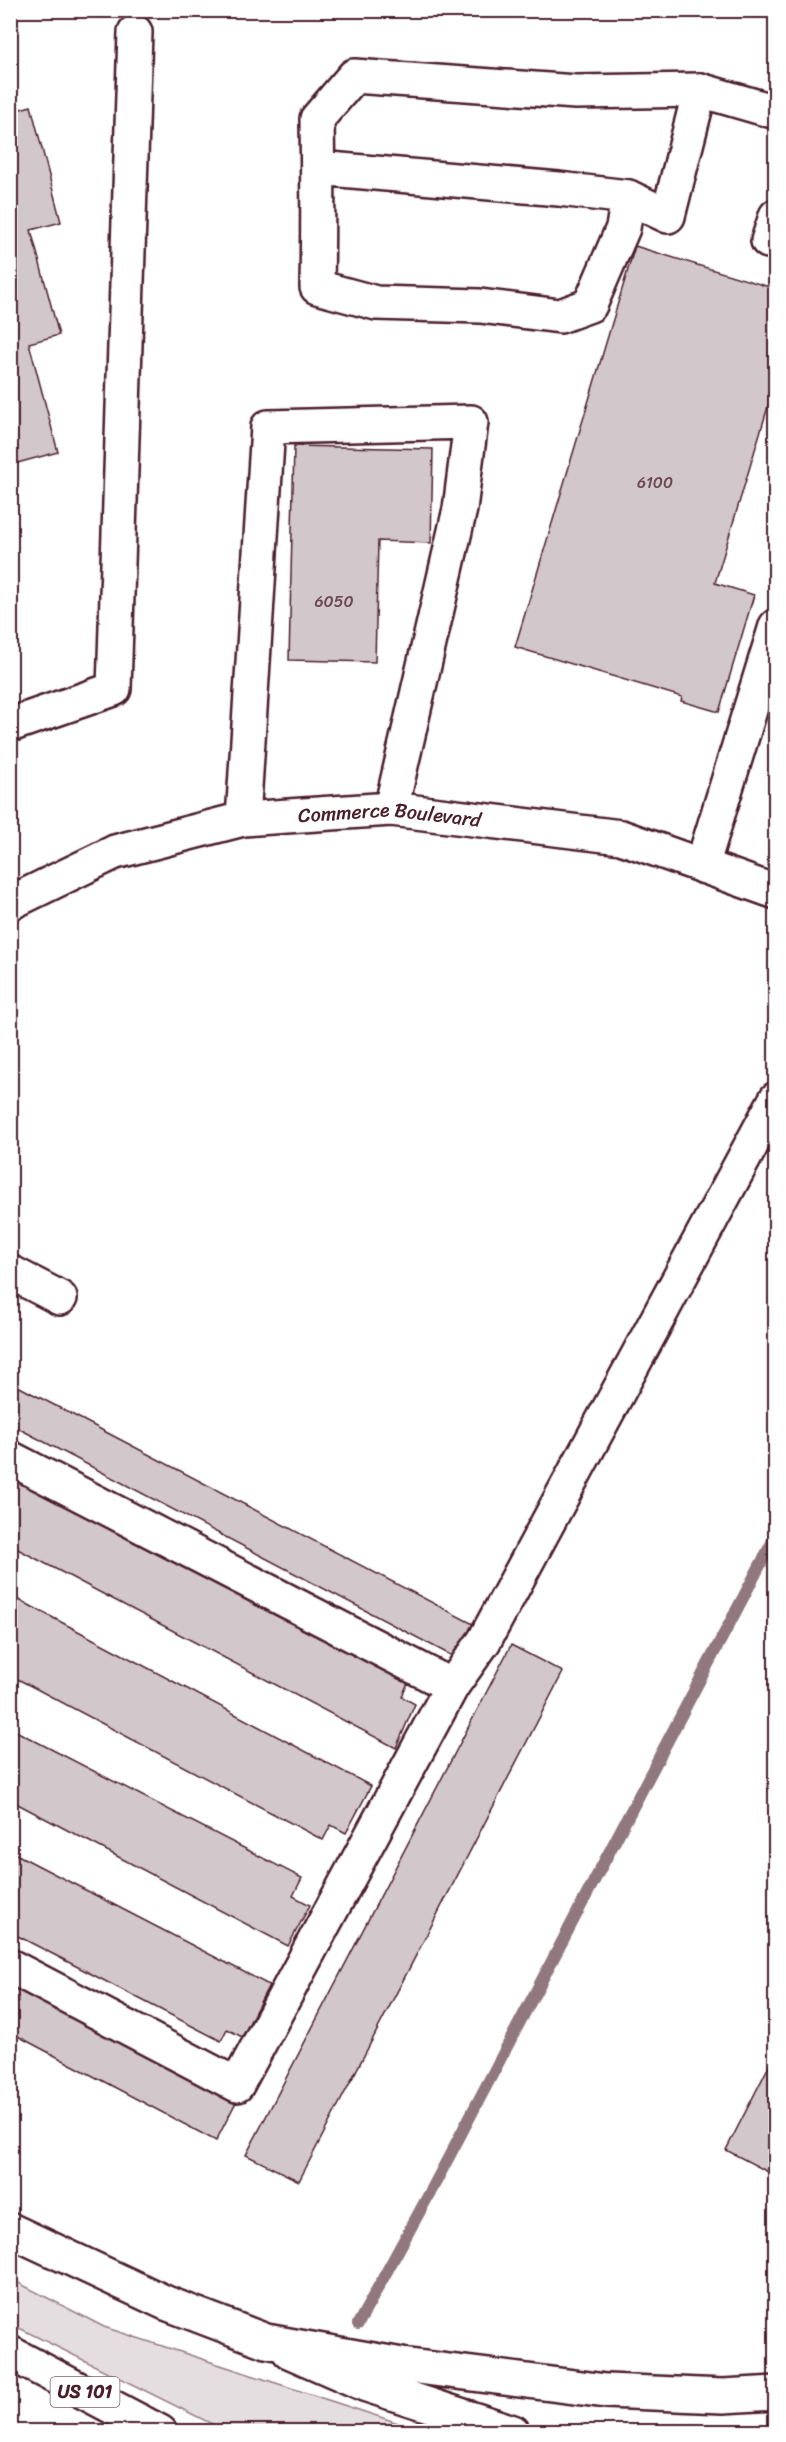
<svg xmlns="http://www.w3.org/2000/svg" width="786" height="2442" viewBox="0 0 786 2442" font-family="Sriracha,sans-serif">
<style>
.green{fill:#e5dee0;stroke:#987e86;stroke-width:1.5}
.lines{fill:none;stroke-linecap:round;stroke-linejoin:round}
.stream{stroke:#91787e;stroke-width:12}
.building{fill:#d2c7cb;stroke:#4a1f2b;stroke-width:1.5}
.minor-casing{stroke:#4a1f2b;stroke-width:38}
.highway-casing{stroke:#4a1f2b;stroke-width:38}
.minor{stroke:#fff;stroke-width:33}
.highway{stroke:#fff;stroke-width:33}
.labels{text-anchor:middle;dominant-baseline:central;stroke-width:5;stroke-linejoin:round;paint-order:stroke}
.number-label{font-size:16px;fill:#6c4953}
.shield{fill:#fff;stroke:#80626b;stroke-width:1.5}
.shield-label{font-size:18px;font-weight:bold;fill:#4a1f2b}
.street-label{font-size:20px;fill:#4a1f2b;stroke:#fff}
</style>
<rect width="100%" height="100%" fill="#fff"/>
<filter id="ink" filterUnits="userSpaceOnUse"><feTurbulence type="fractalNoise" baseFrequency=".0167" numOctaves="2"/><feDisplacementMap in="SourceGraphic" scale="12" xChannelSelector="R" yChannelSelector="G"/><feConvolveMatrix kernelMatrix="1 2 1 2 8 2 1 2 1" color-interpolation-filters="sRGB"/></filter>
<g filter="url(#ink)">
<path class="green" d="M11 2279 104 2327 423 2431H226L11 2324Z"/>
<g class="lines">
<path class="stream" d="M358 2324 432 2189 776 1535"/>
</g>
<g class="building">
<path d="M31 106 61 222 31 230 59 335 29 343 58 452 10 465V112Z"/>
<path d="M635 246 776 289V380L715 583 754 595 719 712 681 701 682 697 515 647Z"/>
<path d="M294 446 433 449 431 543 378 541 375 662 289 660Z"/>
<path d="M10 1382 477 1626 458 1659 10 1424Z"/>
<path d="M10 1470 409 1680 402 1697 415 1704 396 1748 10 1545Z"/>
<path d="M10 1595 371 1786 346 1833 331 1825 323 1840 10 1675Z"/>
<path d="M511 1645 563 1672 299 2181 246 2155Z"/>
<path d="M10 1728 302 1878 293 1896 310 1905 288 1946 10 1800Z"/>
<path d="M10 1851 269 1985 242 2037 227 2029 221 2041 10 1932Z"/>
<path d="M10 1983 237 2100 216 2141 10 2032Z"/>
<path d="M776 2052V2176L726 2150Z"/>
</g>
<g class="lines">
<defs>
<g id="minor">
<path d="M318 168 559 189 628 197 623 228 590 305 560 316 480 306 376 303 317 287C318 231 318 175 317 119L354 76 576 92 700 90"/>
<path d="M628 197 668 216 700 90 776 112"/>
<path d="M768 241 776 216"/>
<path d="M10 725 114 689 135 32"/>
<path d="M243 819 268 427 471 422 460 509 391 809"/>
<path d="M702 866 776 626"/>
<path id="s1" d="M10 903 115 852 243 819 391 809 621 837 776 892"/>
<path d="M10 1272 60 1298"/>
<path d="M10 1458 452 1686 237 2085 10 1966"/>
<path d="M452 1686 484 1641 776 1099"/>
<path d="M289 2351 367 2385 513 2432"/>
</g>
<g id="highway">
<path d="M10 2230 166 2303 266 2341 402 2365 606 2391 723 2396 776 2393"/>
<path d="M10 2353 160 2432"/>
</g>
</defs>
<use href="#minor" class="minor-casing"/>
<use href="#highway" class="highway-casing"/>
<use href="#minor" class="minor"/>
<use href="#highway" class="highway"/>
</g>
</g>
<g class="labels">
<g class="number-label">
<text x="655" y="482">6100</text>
<text x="334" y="601">6050</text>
</g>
<rect class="shield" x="50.5" y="2377" width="69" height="30" rx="4.5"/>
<g class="shield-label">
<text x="85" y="2392">US 101</text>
</g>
<g class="street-label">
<text stroke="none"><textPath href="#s1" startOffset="396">Commerce Boulevard</textPath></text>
</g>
</g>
<rect width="786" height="2442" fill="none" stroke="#fff" stroke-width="36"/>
<rect x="18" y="18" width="750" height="2406" fill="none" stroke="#4a1f2b" stroke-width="2" filter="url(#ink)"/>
</svg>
